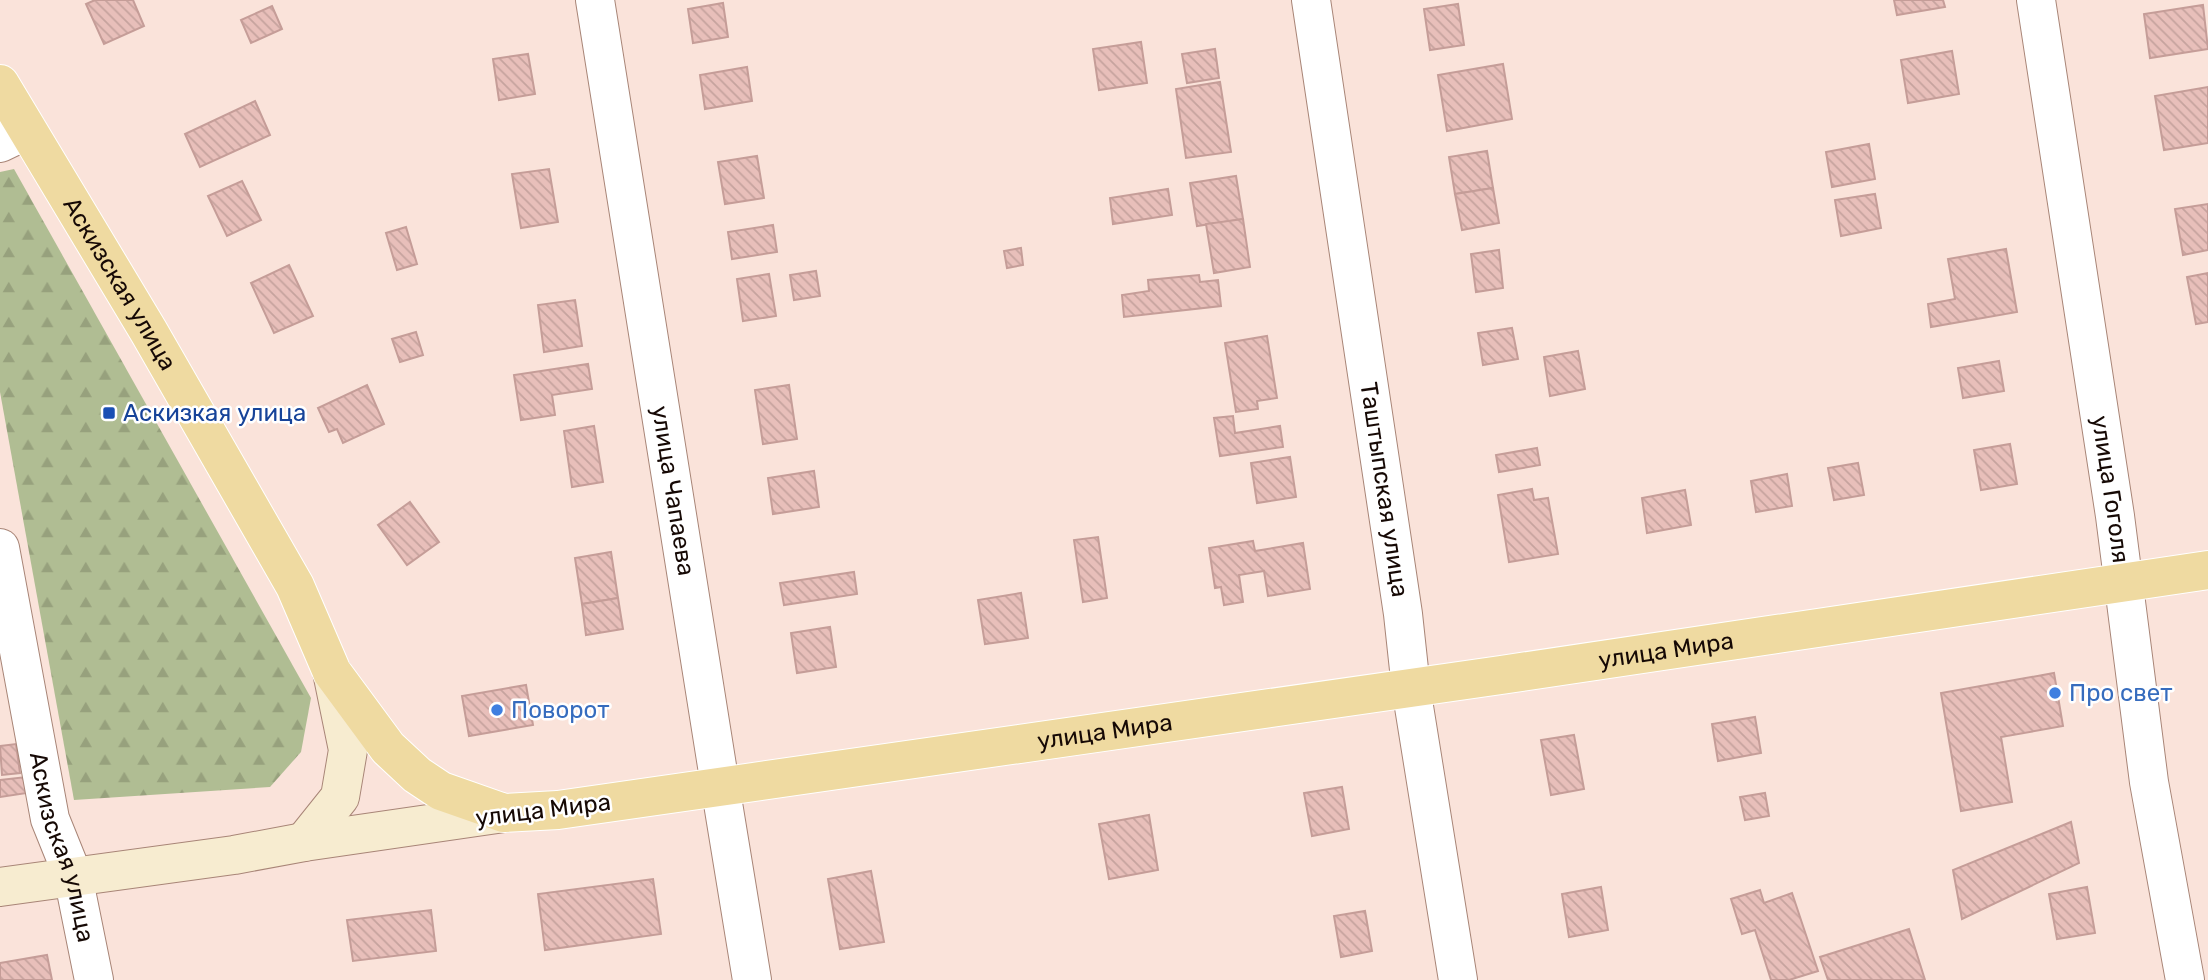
<svg xmlns="http://www.w3.org/2000/svg" width="2208" height="980" viewBox="0 0 2208 980" font-family="Rubik,sans-serif">
<style>
.forest{fill:url(#forest-firs)}
.building{fill:url(#building-back-hatch);stroke:#c59d98;stroke-width:2}
.lines{fill:none;stroke-linecap:round;stroke-linejoin:round}
.minor-casing{stroke:#a88577;stroke-width:40}
.tertiary-casing{stroke:#a88577;stroke-width:40}
.secondary-casing{stroke:#a88577;stroke-width:40}
.primary-casing{stroke:#fff;stroke-width:40}
.minor{stroke:#fff;stroke-width:38}
.tertiary{stroke:#fff;stroke-width:38}
.secondary{stroke:#f7ecd0;stroke-width:38}
.primary{stroke:#efdaa1;stroke-width:38}
.transit-dot{fill:#1a4fb4;stroke:#fff;stroke-width:2.5}
.shop-dot{fill:#3f7fe0;stroke:#fff;stroke-width:2.5}
.labels{text-anchor:middle;dominant-baseline:central;stroke-width:5;stroke-linejoin:round;paint-order:stroke}
.street-label{font-size:24px;fill:#160905;stroke:#fff}
.transit-label{font-size:24px;fill:#164399;stroke:#fff;text-anchor:start}
.shop-label{font-size:24px;fill:#366cbe;stroke:#fff;text-anchor:start}
</style>
<defs>
<pattern id="forest-firs" width="22" height="20" patternUnits="userSpaceOnUse" patternTransform="scale(1.75)"><rect width="22" height="20" fill="#b0bd93"/><path d="M5 1l3.5 6h-7zM16 11l3.5 6h-7z" fill="#97a17d"/></pattern>
<pattern id="building-back-hatch" width="6" height="6" patternUnits="userSpaceOnUse" patternTransform="scale(1.75)"><rect width="6" height="6" fill="#e8bfba"/><path d="M-1 5l2 2M0 0l6 6M5-1l2 2" fill="none" stroke="#c6a39e"/></pattern>
</defs>
<rect width="100%" height="100%" fill="#fae3da"/>
<path class="forest" d="M14 169 311 698 301 752 270 787 74 800 0 392V172Z"/>
<g class="building">
<path d="M95 0H133L144 26 104 44 86 4Z"/>
<path d="M1894 0H1943L1945 7 1897 15Z"/>
<path d="M723 3 728 37 693 43 688 9Z"/>
<path d="M1458 4 1464 45 1430 50 1424 9Z"/>
<path d="M2203 5 2208 49 2150 58 2144 14Z"/>
<path d="M272 6 282 29 251 43 241 20Z"/>
<path d="M1141 42 1147 83 1099 90 1093 49Z"/>
<path d="M1215 49 1219 78 1187 83 1182 54Z"/>
<path d="M1952 51 1959 94 1908 103 1901 60Z"/>
<path d="M528 54 535 94 499 100 493 59Z"/>
<path d="M1503 64 1512 119 1447 131 1438 75Z"/>
<path d="M747 67 752 101 705 109 700 75Z"/>
<path d="M1220 82 1231 152 1186 158 1176 89Z"/>
<path d="M2208 87V143L2164 150 2155 96Z"/>
<path d="M255 101 270 135 200 167 185 134Z"/>
<path d="M1869 144 1875 179 1832 187 1826 152Z"/>
<path d="M1487 151 1493 188 1455 194 1449 157Z"/>
<path d="M757 156 764 198 725 204 718 162Z"/>
<path d="M549 169 558 222 521 228 512 174Z"/>
<path d="M1236 176 1243 219 1197 226 1190 183Z"/>
<path d="M242 181 261 220 227 236 208 196Z"/>
<path d="M1493 188 1499 223 1462 230 1455 194Z"/>
<path d="M1168 189 1172 215 1113 224 1110 198Z"/>
<path d="M1875 194 1881 228 1841 236 1835 200Z"/>
<path d="M2208 204V250L2183 255 2175 209Z"/>
<path d="M1243 219 1250 267 1214 273 1206 224Z"/>
<path d="M773 225 777 252 732 259 728 232Z"/>
<path d="M406 227 417 264 397 270 386 233Z"/>
<path d="M1021 248 1023 265 1007 268 1004 251Z"/>
<path d="M2006 249 2017 312 1931 327 1928 304 1955 299 1948 259Z"/>
<path d="M1499 250 1503 288 1476 292 1471 254Z"/>
<path d="M289 265 313 316 274 333 251 283Z"/>
<path d="M816 271 820 296 794 300 790 275Z"/>
<path d="M2208 273V322L2196 324 2187 277Z"/>
<path d="M769 274 776 316 743 321 737 279Z"/>
<path d="M1199 275 1200 282 1218 280 1221 306 1124 317 1122 295 1149 291 1148 280Z"/>
<path d="M575 300 582 346 544 352 538 305Z"/>
<path d="M1512 328 1518 359 1483 365 1478 333Z"/>
<path d="M416 332 423 355 400 362 392 339Z"/>
<path d="M1267 336 1277 398 1257 401 1258 409 1236 412 1225 343Z"/>
<path d="M1578 351 1585 389 1550 396 1544 357Z"/>
<path d="M1999 361 2004 391 1963 398 1958 368Z"/>
<path d="M588 364 592 389 552 395 555 415 521 420 514 375Z"/>
<path d="M367 385 384 424 343 443 337 429 329 432 318 408Z"/>
<path d="M789 385 797 439 763 444 755 390Z"/>
<path d="M1233 416 1235 433 1280 426 1283 447 1220 456 1214 418Z"/>
<path d="M594 426 603 482 572 487 564 431Z"/>
<path d="M2010 444 2017 484 1981 490 1974 450Z"/>
<path d="M1537 448 1540 465 1499 472 1496 455Z"/>
<path d="M1290 457 1296 497 1257 503 1251 463Z"/>
<path d="M1858 463 1864 495 1834 500 1828 468Z"/>
<path d="M814 471 819 507 773 514 768 478Z"/>
<path d="M1787 474 1792 506 1756 512 1751 481Z"/>
<path d="M1532 489 1534 500 1548 498 1558 554 1509 562 1498 495Z"/>
<path d="M1685 490 1691 525 1647 533 1642 498Z"/>
<path d="M410 502 439 542 407 565 378 525Z"/>
<path d="M1098 537 1107 598 1083 602 1074 540Z"/>
<path d="M1253 541 1255 551 1303 543 1310 589 1268 596 1264 571 1239 575 1243 602 1224 605 1221 587 1215 588 1209 548Z"/>
<path d="M611 552 618 598 582 604 575 558Z"/>
<path d="M854 572 857 594 784 605 780 583Z"/>
<path d="M1021 593 1028 638 985 644 978 600Z"/>
<path d="M618 598 623 629 586 635 582 604Z"/>
<path d="M830 627 836 667 797 673 791 633Z"/>
<path d="M2054 673 2063 726 2001 737 2012 802 1961 811 1941 693Z"/>
<path d="M526 685 533 725 469 736 462 696Z"/>
<path d="M1755 717 1761 753 1718 761 1712 724Z"/>
<path d="M1574 735 1584 789 1551 795 1541 740Z"/>
<path d="M16 744 20 773 2 775 0 746Z"/>
<path d="M26 777 27 793 0 797V780Z"/>
<path d="M1342 787 1349 829 1312 836 1304 793Z"/>
<path d="M1765 793 1769 816 1745 820 1740 797Z"/>
<path d="M1149 815 1158 870 1109 879 1099 824Z"/>
<path d="M2071 822 2079 863 1962 919 1953 870Z"/>
<path d="M871 871 884 942 840 949 828 879Z"/>
<path d="M653 879 661 934 545 950 538 894Z"/>
<path d="M1601 887 1608 930 1569 937 1562 894Z"/>
<path d="M2087 887 2095 933 2057 939 2049 894Z"/>
<path d="M1760 890 1764 903 1792 893 1818 971 1789 980H1771L1755 930 1742 934 1731 899Z"/>
<path d="M431 910 436 951 353 961 347 920Z"/>
<path d="M1365 911 1372 951 1341 957 1334 916Z"/>
<path d="M1909 929 1925 980H1828L1820 957Z"/>
<path d="M47 955 52 980H0V963Z"/>
</g>
<g class="lines">
<defs>
<g id="minor">
<path id="s1" d="M595 0 720 785"/>
<path id="s2" d="M1311 0 1403 614 1411 688 1458 980"/>
<path id="s3" d="M2036 0 2115 516 2149 782 2185 980"/>
<path d="M0 143 27 130"/>
<path id="s4" d="M0 548 50 819 73 876 94 980"/>
</g>
<path id="tertiary" d="M720 785 752 980"/>
<g id="secondary">
<path d="M304 842 340 797 348 750 332 672"/>
<path d="M0 887 234 855 304 842 504 813"/>
</g>
<g id="primary">
<path id="s5" d="M0 84 149 332 295 586 332 672 388 748 417 775 441 791 504 813 558 810 1501 675 2208 570"/>
</g>
</defs>
<use href="#minor" class="minor-casing"/>
<use href="#tertiary" class="tertiary-casing"/>
<use href="#secondary" class="secondary-casing"/>
<use href="#primary" class="primary-casing"/>
<use href="#minor" class="minor"/>
<use href="#tertiary" class="tertiary"/>
<use href="#secondary" class="secondary"/>
<use href="#primary" class="primary"/>
</g>
<rect class="transit-dot" x="102" y="406" width="14" height="14" rx="3.5"/>
<g class="shop-dot">
<circle cx="2055" cy="693" r="7"/>
<circle cx="497" cy="710" r="7"/>
</g>
<g class="labels">
<g class="street-label">
<text stroke="none"><textPath href="#s5" startOffset="233">Аскизская улица</textPath></text>
<text stroke="none"><textPath href="#s1" startOffset="497">улица Чапаева</textPath></text>
<text stroke="none"><textPath href="#s2" startOffset="495">Таштыпская улица</textPath></text>
<text stroke="none"><textPath href="#s3" startOffset="495">улица Гоголя</textPath></text>
<text stroke="none"><textPath href="#s5" startOffset="2079">улица Мира</textPath></text>
<text stroke="none"><textPath href="#s5" startOffset="1512">улица Мира</textPath></text>
<text transform="translate(543 810) rotate(-7)">улица Мира</text>
<text stroke="none"><textPath href="#s4" startOffset="306">Аскизская улица</textPath></text>
</g>
<g class="transit-label">
<text x="123" y="413">Аскизкая улица</text>
</g>
<g class="shop-label">
<text x="2069" y="693">Про свет</text>
<text x="511" y="710">Поворот</text>
</g>
</g>
</svg>
